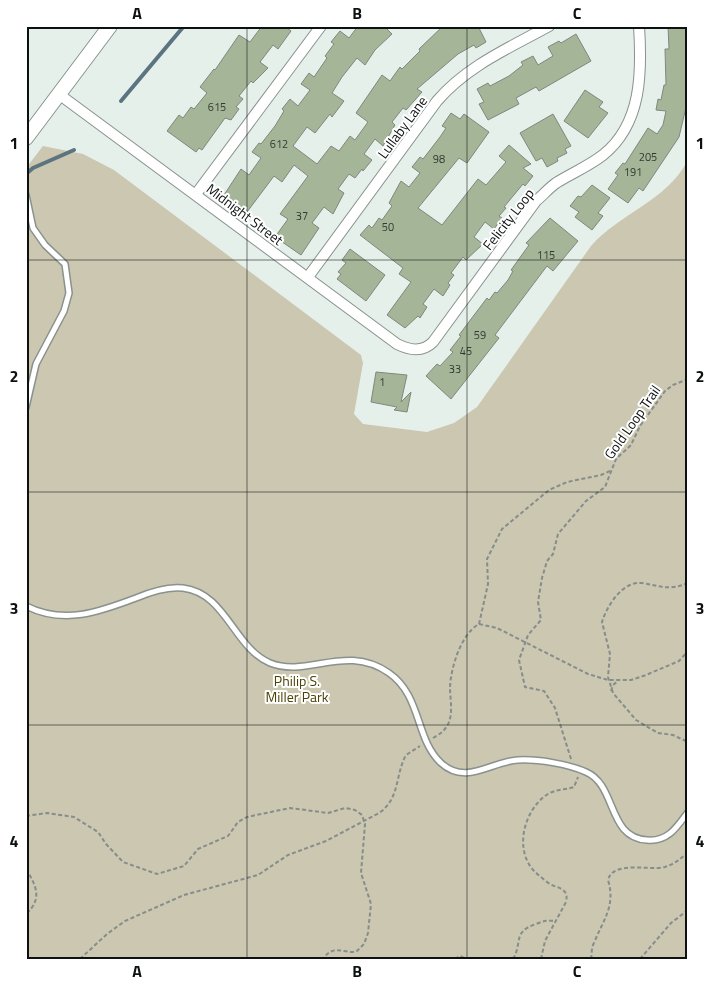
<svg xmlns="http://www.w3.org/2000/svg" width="714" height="985" viewBox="0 0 714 985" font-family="'Titillium Web',sans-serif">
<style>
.green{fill:#cbc7b1}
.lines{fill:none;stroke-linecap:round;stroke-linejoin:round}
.stream{stroke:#5b7480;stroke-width:4}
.building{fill:#a5b597;stroke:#82867e}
.lane-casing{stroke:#89928e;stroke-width:8}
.street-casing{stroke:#89928e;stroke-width:12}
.secondary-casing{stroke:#89928e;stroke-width:16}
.path{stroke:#868d8a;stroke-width:2;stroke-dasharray:4 2.5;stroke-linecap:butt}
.lane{stroke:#fff;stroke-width:5}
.street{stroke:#fff;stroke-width:10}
.secondary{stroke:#fff;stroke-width:14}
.grid{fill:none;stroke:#0d110f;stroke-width:1;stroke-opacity:0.55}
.labels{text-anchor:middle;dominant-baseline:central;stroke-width:4;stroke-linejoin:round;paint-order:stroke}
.number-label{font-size:11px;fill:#333a31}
.street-label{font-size:14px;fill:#0d110f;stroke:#fff}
.park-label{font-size:14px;fill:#4d4204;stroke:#fff}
.neatline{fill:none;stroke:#0d110f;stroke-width:2}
.grid-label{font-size:16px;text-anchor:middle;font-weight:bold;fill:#0d110f}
</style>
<rect width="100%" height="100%" fill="#e6f0eb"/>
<path class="green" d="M43 146 83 154 114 170 361 355 363 363 354 414 363 424 427 432 454 423 477 407 591 246C620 213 667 201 688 160V959H26V168Z"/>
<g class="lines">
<g class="stream">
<path d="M121 101 184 26"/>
<path d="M26 174 33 168 74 150"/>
</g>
</g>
<g class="building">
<path d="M262 26H285L291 31 278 49 273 45 260 62 268 68 253 83 251 81 239 96 243 99 236 107 239 109 231 120 225 118 202 150 199 148 196 152 167 131 179 115 183 118 191 107 194 109 207 93 200 87 214 69 215 70 239 35 250 42Z"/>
<path d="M358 26H384L392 34 375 50 365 65 357 58 342 77 332 93 344 101 332 117 330 114 315 133 307 127 293 146 317 164 331 146 339 151 350 136 355 140 368 122 356 113 382 75 390 81 400 67 402 69 420 51 419 49 443 26H478L486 42 476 48 474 45 458 54 417 89 422 92 406 110 403 108 392 122 395 125 383 146 375 139 364 154 372 160 363 171 362 169 355 178 349 174 338 189 344 193 333 214 324 207 312 223 319 228 301 255 275 237 288 219 280 214 308 176 294 165 282 182 274 176 247 212 224 195 241 169 249 175 261 158 252 152 259 143 261 144 275 126 284 111 282 109 290 99 298 106 310 90 301 84 309 73 314 77 327 58 325 56 334 44 331 42 340 31 349 38Z"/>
<path d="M668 26H688V99L679 137 643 191 639 188 628 203 608 189 618 175 615 173 623 163 625 164 648 128 657 134 663 125 666 111 656 110 658 99 661 100 664 85H666L665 49H669Z"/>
<path d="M576 34 591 61 539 91 536 87 516 98 519 104 488 120 479 104 484 102 477 89 488 83 490 86 509 76 523 65 521 62 533 56 538 65 553 56 548 47 559 41 561 43Z"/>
<path d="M585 90 603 102 599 107 608 113 588 138 564 121Z"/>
<path d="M451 113 460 119 464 114 489 132 467 163 459 158 418 208 442 225 478 179 486 185 506 162 499 156 509 145 531 164 523 168 533 176 525 186 523 184 504 207 506 208 499 216 502 218 494 229 485 222 474 237 483 244 466 260 463 257 451 273 454 275 448 283 450 285 443 296 434 289 423 304 427 307 420 318 418 316 405 328 387 315 411 282 399 274 403 268 360 235 369 225 372 228 379 218 382 220 392 206 389 203 401 181 409 187 420 173 412 167 420 157 423 159 440 137 446 128 442 126Z"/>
<path d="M553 114 571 146 565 149 567 153 557 158 558 161 547 167 542 158 536 161 520 133Z"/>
<path d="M592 185 610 198 598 213 603 216 592 230 575 217 579 212 570 206 578 196 581 197Z"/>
<path d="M550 218 578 241 553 271 547 266 495 335 499 338 451 399 426 376 437 364 440 366 453 352 450 350 461 336 459 335 487 298 489 300 495 292 497 293 508 280 513 271 511 270 529 245 526 243Z"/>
<path d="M350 249 385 275 366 301 337 279 341 274 338 272 346 263 342 260Z"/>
<path d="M376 372 407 375 401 402 411 392 407 412 394 410 397 407 371 402Z"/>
</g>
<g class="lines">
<defs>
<g id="lane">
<path d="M26 195 33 228 45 245 65 264 69 293 64 311 36 364 26 407"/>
<path d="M26 606C64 625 99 612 136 598 150 592 167 586 183 588 226 593 234 648 270 663 308 678 346 643 389 673 422 696 415 739 441 763 466 786 492 761 518 760 538 759 568 764 586 772 617 785 607 838 647 840 668 842 677 827 688 812"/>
</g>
<g id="street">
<path d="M60 95 397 344C409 350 422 353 433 342L536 201C543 195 549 188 556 183 572 173 589 166 603 155 642 124 642 72 639 26"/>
<path d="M196 194 321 26"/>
<path d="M308 277 437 101C467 66 509 48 549 26"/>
</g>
<path id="secondary" d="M26 138 110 26"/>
</defs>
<use href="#lane" class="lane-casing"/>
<use href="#street" class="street-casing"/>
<use href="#secondary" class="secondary-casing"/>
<g class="path">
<path d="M688 583C670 591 660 586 642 583 622 581 607 606 602 622L610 654 608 677 613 693 636 720 658 733 673 735 688 742"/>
<path d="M479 624 488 584 487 559 502 529 549 490 567 482 601 475 612 470"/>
<path d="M611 691 613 685 618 681"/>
<path d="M433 738C440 734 446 730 449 722 453 711 450 698 450 687 451 667 461 634 479 624L497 628 588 674 608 680H631L646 675 679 661 688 651"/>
<path d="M571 759 555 708 544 691 525 687 519 660 528 635 541 620 538 602 542 578 547 561 553 554 558 534 586 501 605 487 616 459 631 445 640 426 665 391 673 385 688 379"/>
<path d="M26 816 47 813 74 817 98 832 106 844 123 862 157 874 184 866 198 849 228 836 238 822 247 817 290 808 328 813 345 808 355 810 362 815 365 824 361 873 371 904 368 933 364 944 356 952C342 953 333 944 323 959"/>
<path d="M26 869C36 885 43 899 26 914"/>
<path d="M80 959 107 934 125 921 184 895 258 875 288 855 326 841 379 813C400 799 395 775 406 755L420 746"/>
<path d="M455 959 460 956 467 959"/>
<path d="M513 959C523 942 512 932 536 924 543 921 548 920 556 921"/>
<path d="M541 959 545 941 566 902C567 897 567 894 564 891 560 887 555 887 550 884 545 881 540 876 535 872 513 850 524 809 548 794 556 789 565 790 574 787L578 777"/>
<path d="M591 959C592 954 591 948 594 943 603 920 616 906 608 880 613 860 650 871 665 867 674 864 681 859 688 852"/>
<path d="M640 959 671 923 688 910"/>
</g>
<use href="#lane" class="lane"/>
<use href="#street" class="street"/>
<use href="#secondary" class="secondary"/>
</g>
<path class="grid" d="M247 26V959M467 26V959M26 260H688M26 492H688M26 725H688"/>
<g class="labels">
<g class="number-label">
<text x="217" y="107">615</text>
<text x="279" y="144">612</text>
<text x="648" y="157">205</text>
<text x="439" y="159">98</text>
<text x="633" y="172">191</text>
<text x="302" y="216">37</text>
<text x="388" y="227">50</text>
<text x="546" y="255">115</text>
<text x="480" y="335">59</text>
<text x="466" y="351">45</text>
<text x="455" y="369">33</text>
<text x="382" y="382">1</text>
</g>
<g class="street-label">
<text transform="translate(402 127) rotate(-54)">Lullaby Lane</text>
<text transform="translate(245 214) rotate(37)">Midnight Street</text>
<text transform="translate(508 219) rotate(-52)">Felicity Loop</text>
<text transform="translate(632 422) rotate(-55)">Gold Loop Trail</text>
</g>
<g class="park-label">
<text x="297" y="680">Philip S.<tspan x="297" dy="16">Miller Park</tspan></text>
</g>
</g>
<rect width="714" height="985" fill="none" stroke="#ffffff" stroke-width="55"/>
<rect x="28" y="28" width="658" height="930" class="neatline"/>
<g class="grid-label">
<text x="137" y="19">A</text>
<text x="357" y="19">B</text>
<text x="577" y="19">C</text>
<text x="14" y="149">1</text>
<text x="700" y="149">1</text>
<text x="14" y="382">2</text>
<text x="700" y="382">2</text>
<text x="14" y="614">3</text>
<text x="700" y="614">3</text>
<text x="14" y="847">4</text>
<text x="700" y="847">4</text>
<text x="137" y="977">A</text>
<text x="357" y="977">B</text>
<text x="577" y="977">C</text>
</g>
</svg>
